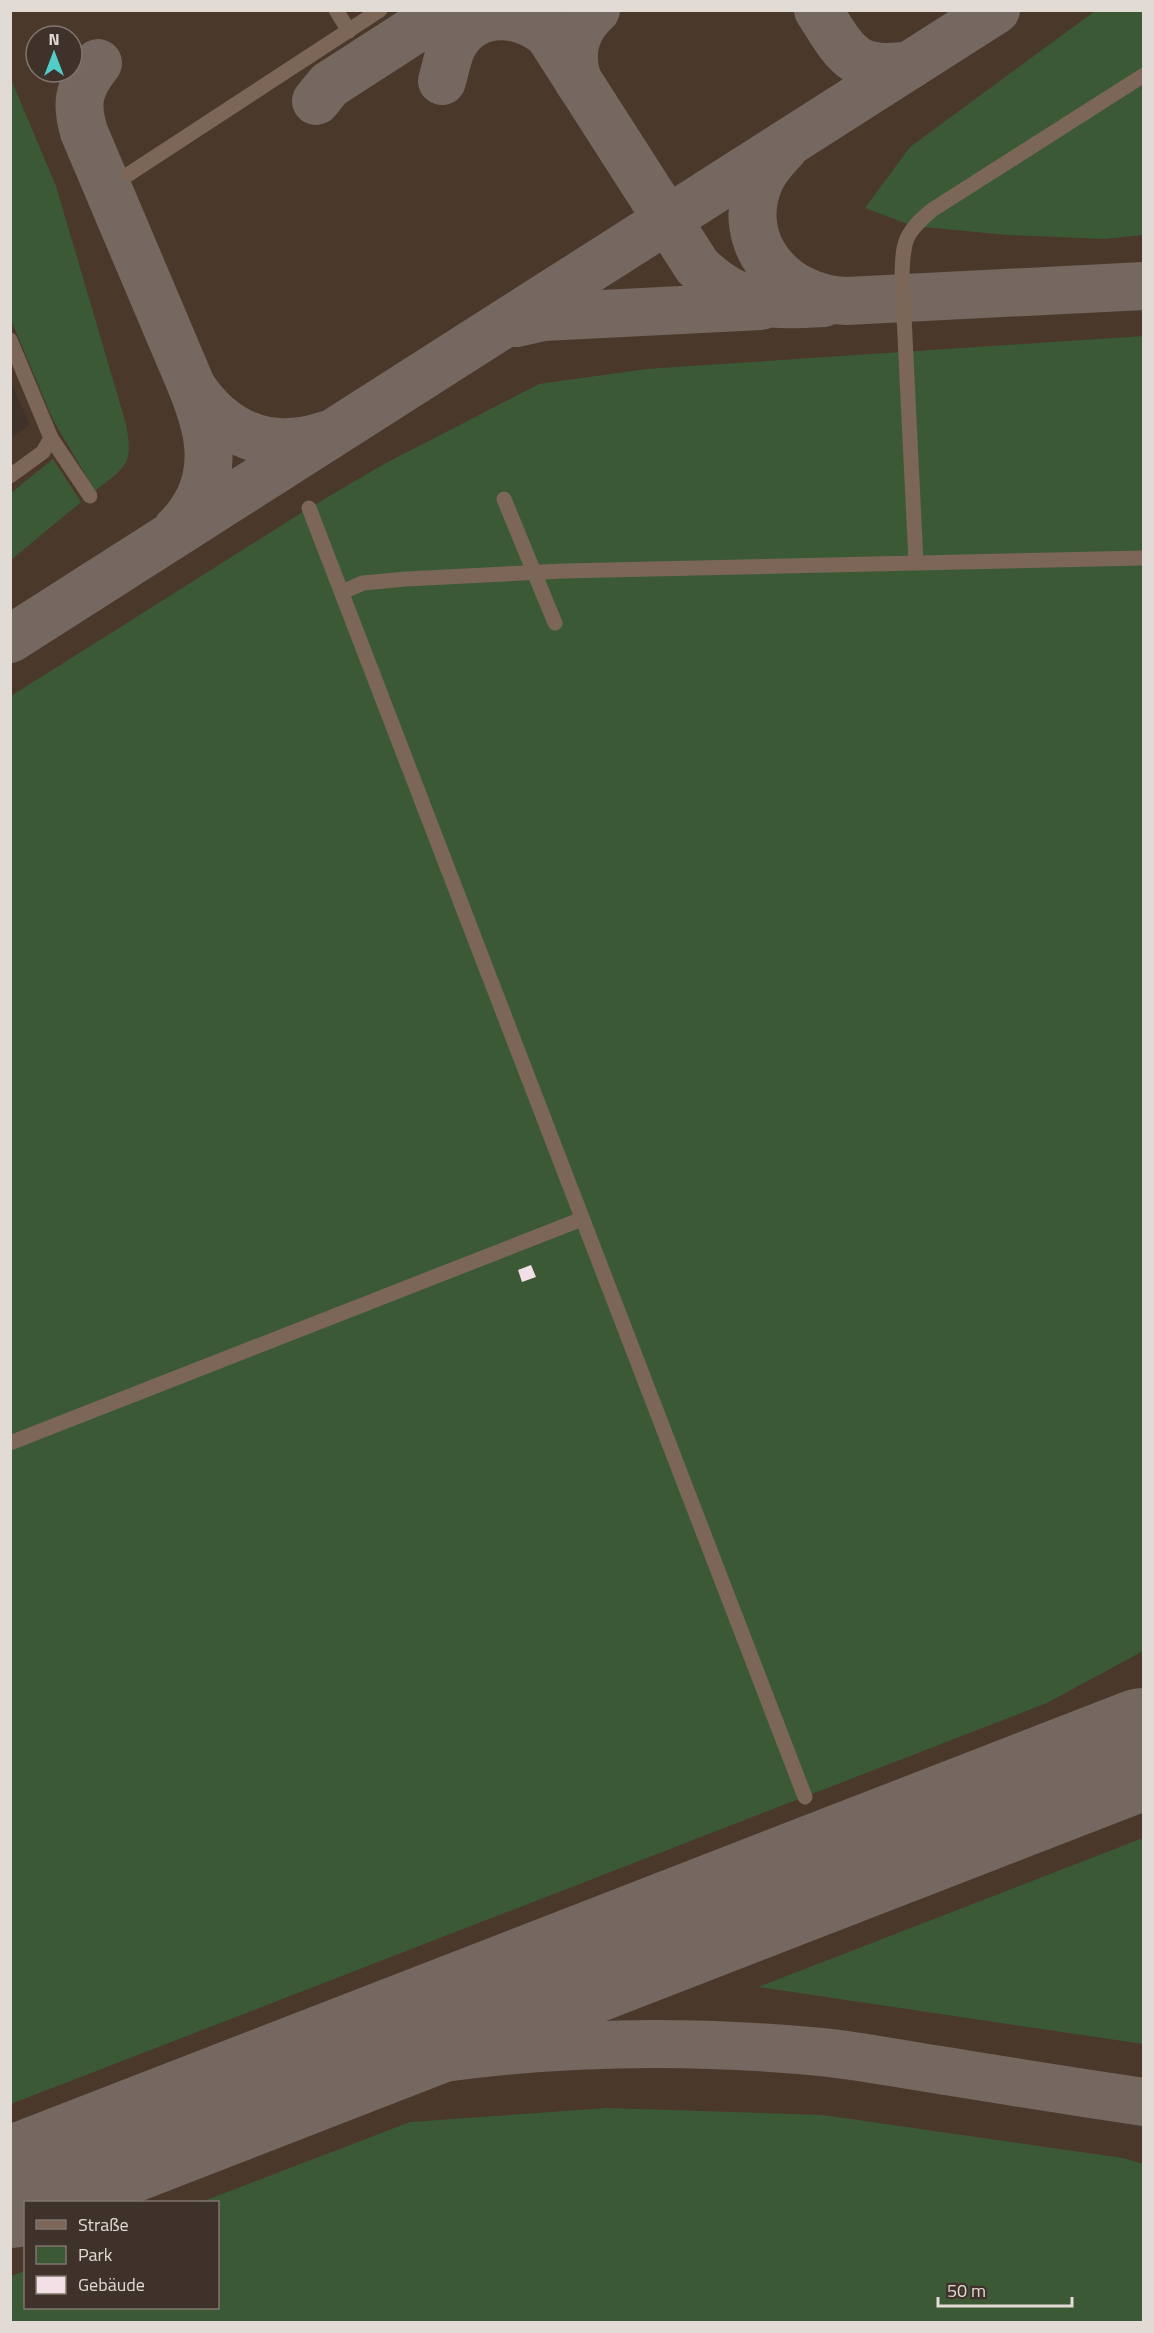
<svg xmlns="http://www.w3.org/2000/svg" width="1154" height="2333" viewBox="0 0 1154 2333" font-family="'Titillium Web',sans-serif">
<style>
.built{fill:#4a382b;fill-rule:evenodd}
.green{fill:#3c5936}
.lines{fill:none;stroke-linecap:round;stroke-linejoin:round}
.taxiway{stroke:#746860;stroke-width:48}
.runway{stroke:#746860;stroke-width:120}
.building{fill:#f3dfe6}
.minor{stroke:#7b6657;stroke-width:15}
</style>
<rect width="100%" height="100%" fill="#3f322a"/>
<path class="built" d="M11 11H1143V2322H11L10 438 30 425 10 380ZM36 36H72V72H36ZM26 2202H218V2308H26Z"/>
<g class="green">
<path d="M1095 11H1143V235L1105 239 1007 235 913 226 865 208 910 147Z"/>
<path d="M10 77 56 186 126 424C134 466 126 466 95 491L53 420 11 320Z"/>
<path d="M1143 336V1651L1047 1703 11 2104V696L309 508 384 464 539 384 646 369Z"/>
<path d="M53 459 81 502 11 560V493Z"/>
<path d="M1143 1838V2044L758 1987Z"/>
<path d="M607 2108 823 2115 1123 2158 1143 2164V2322H11V2276L25 2271 26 2308H218V2202H201L410 2122Z"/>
</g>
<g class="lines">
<g class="taxiway">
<path d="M533 10 697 266C737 307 771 306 824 303"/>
<path d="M818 10C846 54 853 74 910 65"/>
<path d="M98 63C79 87 75 102 84 132L192 387"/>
<path d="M442 81C445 71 447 59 451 49 470 8 515 9 547 33"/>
<path d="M578 81C569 54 574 29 596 10"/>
<path d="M316 101 329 85 445 10"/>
<path d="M785 147C775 158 766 167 760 180 733 243 783 299 846 301L1144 286"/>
<path d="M516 323 543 317 761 306"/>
<path d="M177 529C187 520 193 510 199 499 217 461 207 425 192 387 224 435 270 454 326 435"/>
<path d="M10 639 996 10"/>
<path d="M1038 1789 1144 1727"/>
<path d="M200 2114C401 2048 610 2032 821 2052 861 2056 900 2064 940 2070 1008 2081 1075 2092 1144 2102"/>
</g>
<path class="runway" d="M10 2188 1144 1748"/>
</g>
<path class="building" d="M531 1265 536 1277 522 1282 518 1270Z"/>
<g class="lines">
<g class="minor">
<path d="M336 10 349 31"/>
<path d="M129 174 380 10"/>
<path d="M10 340 51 438 43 452 10 476"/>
<path d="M51 438 90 496"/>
<path d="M504 499 555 623"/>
<path d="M309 508 805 1797"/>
<path d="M916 562 902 275C903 240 905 233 932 210L1144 75"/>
<path d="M342 592 363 583 406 579 563 571 1144 558"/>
<path d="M10 1443 582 1219"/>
</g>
</g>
<rect width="1154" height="2333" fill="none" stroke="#e2dad4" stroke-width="24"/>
<rect x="24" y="2201" width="195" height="108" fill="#3f322a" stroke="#80756e" stroke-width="1.5"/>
<rect x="36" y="2220" width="30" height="9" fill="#7b6657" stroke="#80756e" stroke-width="1.5"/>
<text x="78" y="2231" font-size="18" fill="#e2dad4">Straße</text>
<rect x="36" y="2246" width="30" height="18" fill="#3c5936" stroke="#80756e" stroke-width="1.5"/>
<text x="78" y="2261" font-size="18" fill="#e2dad4">Park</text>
<rect x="36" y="2276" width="30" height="18" fill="#f3dfe6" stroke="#80756e" stroke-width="1.5"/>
<text x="78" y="2291" font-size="18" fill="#e2dad4">Gebäude</text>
<g transform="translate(54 54)"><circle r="28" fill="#3f322a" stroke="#80756e" stroke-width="1.5"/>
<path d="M0-4.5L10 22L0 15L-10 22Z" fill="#53cdca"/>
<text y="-9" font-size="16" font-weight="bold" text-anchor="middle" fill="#e2dad4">N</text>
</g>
<path d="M938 2297v9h134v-9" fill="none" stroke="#e2dad4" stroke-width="3"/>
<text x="947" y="2297" font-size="18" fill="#e2dad4" stroke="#3f322a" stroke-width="4.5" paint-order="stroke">50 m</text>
</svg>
